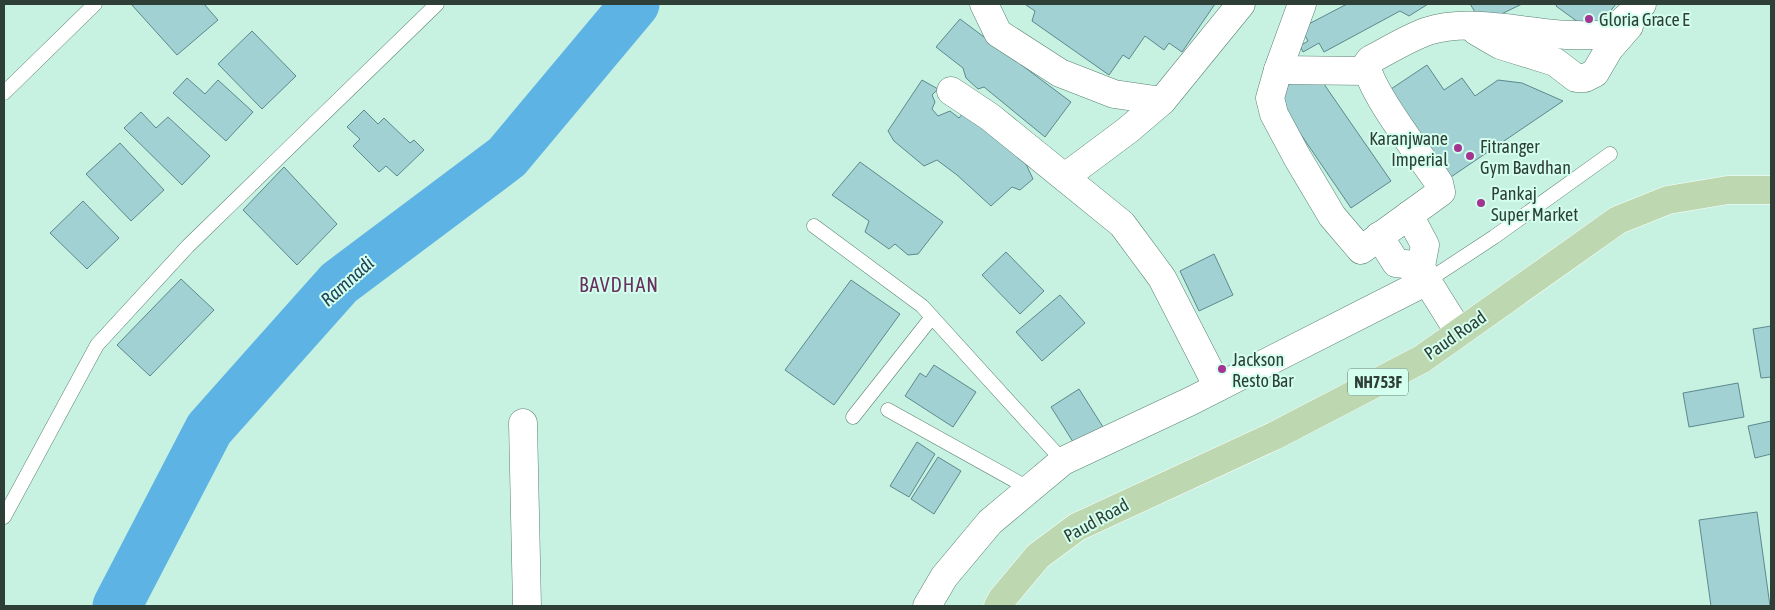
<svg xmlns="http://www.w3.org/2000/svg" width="1775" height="610" viewBox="0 0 1775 610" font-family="'Asap Condensed',sans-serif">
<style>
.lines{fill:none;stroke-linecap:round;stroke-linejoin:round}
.river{stroke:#5cb3e4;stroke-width:49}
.building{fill:#a2d1d4;stroke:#5c898d}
.lane-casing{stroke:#5b8273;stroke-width:15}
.street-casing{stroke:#5b8273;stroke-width:29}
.primary-casing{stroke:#fff;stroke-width:29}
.lane{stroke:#fff;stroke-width:14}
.street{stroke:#fff;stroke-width:28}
.primary{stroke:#bdd7b0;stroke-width:28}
.poi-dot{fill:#a33491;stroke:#d4ffee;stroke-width:2}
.labels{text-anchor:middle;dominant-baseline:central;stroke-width:4;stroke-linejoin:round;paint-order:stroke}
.shield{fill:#d4ffee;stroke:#60796f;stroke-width:1}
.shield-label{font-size:16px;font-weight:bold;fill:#2e3f38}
.poi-label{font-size:18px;fill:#2e3f38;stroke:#d4ffee;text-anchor:start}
.street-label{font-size:18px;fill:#2e3f38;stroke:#d4ffee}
.water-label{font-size:19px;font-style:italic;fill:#1f4459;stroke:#d4ffee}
.quarter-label{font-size:20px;letter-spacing:1px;fill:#68315e;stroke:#d4ffee}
</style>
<rect width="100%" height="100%" fill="#c7f1e0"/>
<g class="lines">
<path class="river" d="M117 606 209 429 339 283 507 157 635 4"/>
</g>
<g class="building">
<path d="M131 4H204L218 20 177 55Z"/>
<path d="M1027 4H1215L1182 52 1169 43 1164 50 1145 36 1129 59 1123 55 1109 75 1032 21 1035 11 1026 5Z"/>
<path d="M1347 4H1428L1409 16 1400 11 1324 52 1319 43 1303 52 1300 46 1308 41 1301 28Z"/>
<path d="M1470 4H1522L1493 18 1477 15Z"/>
<path d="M1557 4H1616L1593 33 1556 6Z"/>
<path d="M960 19 1071 102 1045 137 984 87 978 89 966 78 963 68 936 47Z"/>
<path d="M252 31 296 76 262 109 218 64Z"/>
<path d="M1427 65 1444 90 1462 78 1475 96 1498 80 1522 83 1563 101 1445 181 1385 93Z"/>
<path d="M1317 74 1391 181 1351 208 1274 95 1302 76Z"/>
<path d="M187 78 205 94 218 80 253 112 226 141 173 93Z"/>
<path d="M922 80 938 89 932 95 935 102 932 109 938 116 950 111 959 118 969 106 1025 162 1033 179 1020 190 1012 187 991 206 957 175 937 160 924 166 894 141 888 131Z"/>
<path d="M364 110 378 124 384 118 410 143 414 140 424 150 397 176 386 166 379 172 353 146 360 139 347 127Z"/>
<path d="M141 112 156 128 168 117 210 156 182 185 124 128Z"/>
<path d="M120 143 164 190 131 221 86 174Z"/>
<path d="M860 162 943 222 918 254 908 255 895 244 889 249 865 232 869 221 832 195Z"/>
<path d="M284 167 337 224 297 265 243 210Z"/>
<path d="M83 201 119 238 87 269 50 233Z"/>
<path d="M1006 252 1044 291 1020 314 982 275Z"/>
<path d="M1214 254 1233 295 1199 311 1180 271Z"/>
<path d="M181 279 214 310 150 376 117 345Z"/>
<path d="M851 280 900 314 834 405 785 370Z"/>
<path d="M1060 295 1085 323 1042 361 1016 332Z"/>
<path d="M1771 326V377L1761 378 1753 329Z"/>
<path d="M934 365 976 392 953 427 905 396 920 373 926 377Z"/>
<path d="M1738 383 1744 417 1689 427 1683 393Z"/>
<path d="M1079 389 1103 427 1075 445 1051 407Z"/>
<path d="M1771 421V454L1755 458 1748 426Z"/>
<path d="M917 442 935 454 909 497 890 486Z"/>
<path d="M938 457 961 471 934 514 911 499Z"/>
<path d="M1757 512 1770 606H1711L1699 520Z"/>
</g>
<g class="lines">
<defs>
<g id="lane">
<path d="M4 93 95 4"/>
<path d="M814 226 922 306 1063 461"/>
<path d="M1427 281 1494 237 1610 154"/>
<path d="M888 410 1030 489"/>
<path d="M853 417 932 317"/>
<path d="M4 517 97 345 188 246 437 4"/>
</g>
<g id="street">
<path d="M984 4 998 33 1060 73 1114 94 1162 101"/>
<path d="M1302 4 1278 70 1270 98 1274 114 1297 157 1332 216 1361 250 1441 192 1439 183C1423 159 1367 88 1367 64L1370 60C1389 50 1408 38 1428 31 1466 19 1515 30 1554 34 1571 36 1590 35 1607 35L1642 4"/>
<path d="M1476 31 1500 45 1555 62 1576 78H1585L1595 73 1609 49 1629 26"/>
<path d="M1278 70 1367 71"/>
<path d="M951 91 990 117 1122 224 1162 278 1218 387"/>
<path d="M1065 177 1128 130 1162 101 1241 4"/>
<path d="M1409 215 1425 245 1421 266 1427 281 1459 332"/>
<path d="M1379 236 1396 263 1421 266"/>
<path d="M523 423 527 606"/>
<path d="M927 606 944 577 990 522 1063 461 1191 401 1427 281"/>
</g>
<path id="primary" d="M998 606 1002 599 1038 556 1077 527 1274 436 1422 359 1618 220 1668 200 1728 190H1771"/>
</defs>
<use href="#lane" class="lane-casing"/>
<use href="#street" class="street-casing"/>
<use href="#primary" class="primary-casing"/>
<use href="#lane" class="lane"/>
<use href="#street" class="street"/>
<use href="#primary" class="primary"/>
</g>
<g class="poi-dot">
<circle cx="1589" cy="19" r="5"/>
<circle cx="1458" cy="148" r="5"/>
<circle cx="1470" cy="156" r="5"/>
<circle cx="1481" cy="203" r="5"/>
<circle cx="1222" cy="369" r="5"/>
</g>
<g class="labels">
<rect class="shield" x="1348" y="368.5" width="60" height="27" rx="4"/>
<g class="shield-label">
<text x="1378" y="382">NH753F</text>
</g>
<g class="poi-label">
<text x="1599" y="19">Gloria Grace E</text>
<text x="1448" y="138" text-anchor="end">Karanjwane<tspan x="1448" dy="21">Imperial</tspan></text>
<text x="1480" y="146">Fitranger<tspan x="1480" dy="21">Gym Bavdhan</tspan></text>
<text x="1491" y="193">Pankaj<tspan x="1491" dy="21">Super Market</tspan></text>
<text x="1232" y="359">Jackson<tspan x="1232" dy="21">Resto Bar</tspan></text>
</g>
<g class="street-label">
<text transform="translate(1455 335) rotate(-35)">Paud Road</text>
<text transform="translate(1096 520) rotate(-29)">Paud Road</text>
</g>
<g class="water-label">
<text transform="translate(347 281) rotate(-42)">Ramnadi</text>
</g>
<g class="quarter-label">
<text x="619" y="284">BAVDHAN</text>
</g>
</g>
<rect width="1775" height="610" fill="none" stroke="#2e3f38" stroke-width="10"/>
</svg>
